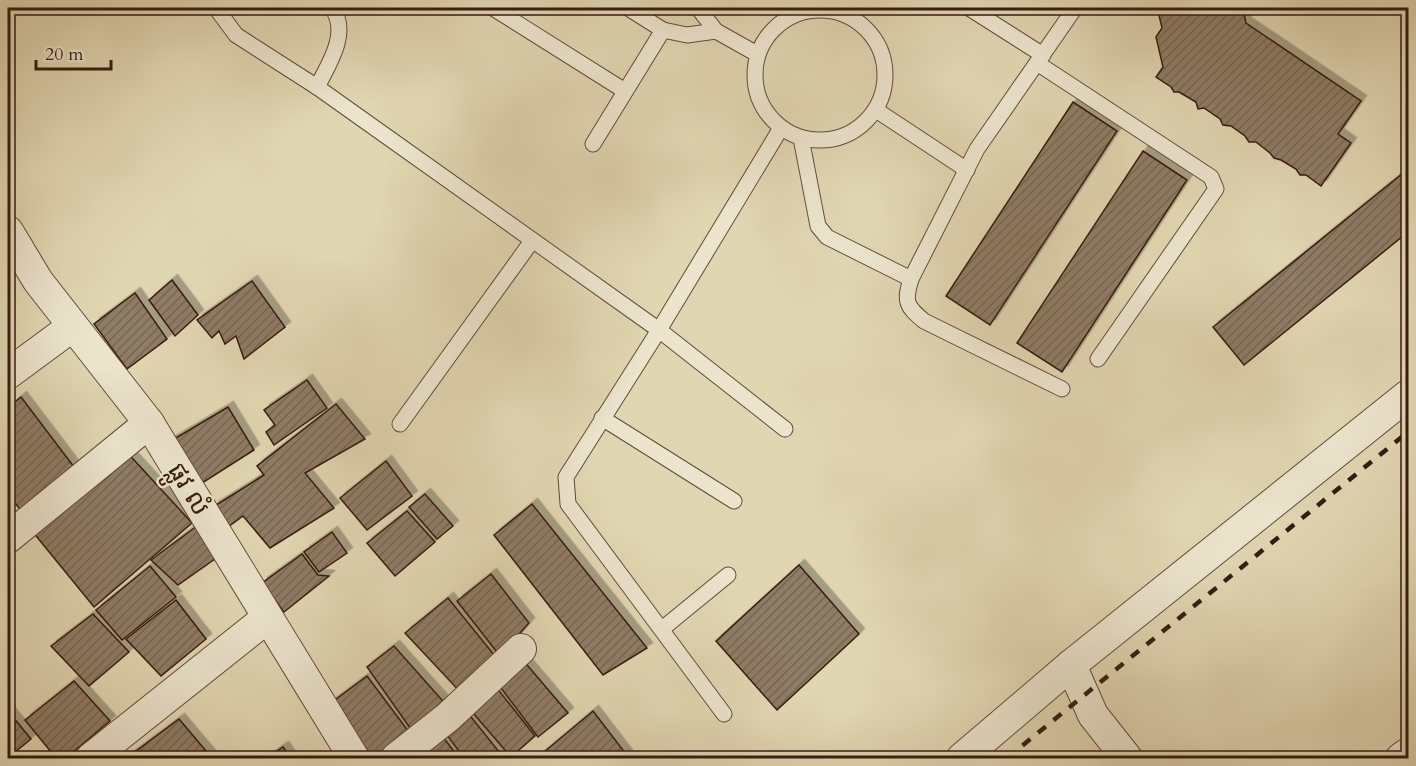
<svg xmlns="http://www.w3.org/2000/svg" width="1416" height="766" viewBox="0 0 1416 766" font-family="Cardo,'Noto Sans Khmer',serif">
<style>
.building{fill:url(#building-hatch);stroke:#361b11;stroke-width:1.5;filter:url(#shadow)}
.lines{fill:none;stroke-linecap:round;stroke-linejoin:round}
.service-casing{stroke:#614a39;stroke-width:17}
.minor-casing{stroke:#614a39;stroke-width:32}
.service{stroke:#ece4cd;stroke-width:15}
.minor{stroke:#ece4cd;stroke-width:30}
.rail{stroke:#361b11;stroke-width:4.5;stroke-dasharray:10 10;stroke-linecap:butt}
.labels{text-anchor:middle;dominant-baseline:central;stroke-width:5;stroke-linejoin:round;paint-order:stroke}
.street-label{font-size:26px;fill:#361b11;stroke:#ece4cd}
</style>
<defs>
<pattern id="building-hatch" width="6" height="6" patternUnits="userSpaceOnUse" patternTransform="scale(1.5)"><rect width="6" height="6" fill="#8f7c65"/><path d="M-1 1l2-2M0 6l6-6M5 7l2-2" fill="none" stroke="#766552"/></pattern>
<filter id="shadow"><feDropShadow dx="5.5" dy="-5.5" stdDeviation="0" flood-color="#0004"/></filter>
</defs>
<rect width="100%" height="100%" fill="#e1d6b2"/>
<filter id="stains"><feTurbulence type="fractalNoise" baseFrequency=".00333" numOctaves="4"/><feColorMatrix values="0 0 0 0 .2 0 0 0 0 .09 0 0 0 0 .02 0 0 0 .5 -.17"/></filter>
<radialGradient id="worn" r=".72"><stop offset=".6" stop-color="#630" stop-opacity="0"/><stop offset="1" stop-color="#630" stop-opacity=".3"/></radialGradient>
<g class="building">
<path d="M1154 8H1243L1246 23 1361 101 1338 134 1351 143 1321 186 1306 175H1300L1296 169 1281 160 1274 158 1270 153 1256 142H1249L1245 136 1231 126 1223 125 1220 119 1204 108 1198 109 1196 102 1179 92H1174L1171 87 1156 77 1163 67 1156 37 1162 28 1158 11Z"/>
<path d="M1400 8H1408V38Z"/>
<path d="M1073 102 1117 131 990 325 946 296Z"/>
<path d="M1143 151 1187 180 1062 372 1017 343Z"/>
<path d="M1408 169V232L1244 365 1213 327Z"/>
<path d="M172 280 198 315 175 336 149 300Z"/>
<path d="M252 281 285 327 244 359 236 336 225 344 219 331 212 338 197 320Z"/>
<path d="M135 293 167 339 127 369 94 324Z"/>
<path d="M307 380 327 408 274 445 266 432 275 425 264 410Z"/>
<path d="M21 397 74 467 22 512 8 494V408Z"/>
<path d="M336 404 365 439 305 473 334 508 270 548 243 516 228 527 213 507 264 475 257 466Z"/>
<path d="M228 407 254 450 199 485 169 442Z"/>
<path d="M123 448 192 523 94 607 28 526Z"/>
<path d="M386 461 412 496 367 530 340 498Z"/>
<path d="M425 494 453 526 437 539 409 507Z"/>
<path d="M532 504 647 648 603 675 494 535Z"/>
<path d="M407 511 435 542 395 576 367 543Z"/>
<path d="M201 523 219 556 178 585 151 560Z"/>
<path d="M332 532 347 553 319 572 304 552Z"/>
<path d="M302 554 318 575 329 576 284 612 262 583Z"/>
<path d="M799 565 859 634 777 710 716 641Z"/>
<path d="M150 566 176 597 122 640 96 610Z"/>
<path d="M491 574 529 623 500 656 457 601Z"/>
<path d="M448 598 499 661 464 696 405 633Z"/>
<path d="M176 600 206 639 161 676 126 639Z"/>
<path d="M93 614 129 652 89 686 51 646Z"/>
<path d="M394 646 449 708 415 735 367 667Z"/>
<path d="M522 659 568 713 538 737 495 680Z"/>
<path d="M367 676 412 736 380 758H370L331 703Z"/>
<path d="M74 681 110 721 66 758H56L25 720Z"/>
<path d="M492 682 535 736 511 757 467 706Z"/>
<path d="M8 711 31 739 8 758Z"/>
<path d="M593 711 629 758H537Z"/>
<path d="M467 712 504 758H464L444 731Z"/>
<path d="M179 719 212 758 128 757Z"/>
<path d="M443 737 459 758H435L427 747Z"/>
<path d="M283 747 291 758H267Z"/>
</g>
<g class="lines">
<defs>
<g id="service">
<path d="M216 8 236 35 317 87 659 330 785 429"/>
<path d="M493 8 625 91"/>
<path d="M628 8 663 30 687 35 716 31"/>
<path d="M698 8 716 31 757 54"/>
<path d="M969 8 1043 55"/>
<circle cx="820" cy="75" r="65"/>
<path d="M1037 63 1211 177 1216 189 1098 359"/>
<path d="M317 87C329 64 350 32 332 8"/>
<path d="M876 110 967 170"/>
<path d="M801 138 818 226 827 237 911 279"/>
<path d="M593 144 663 30"/>
<path d="M1062 389 924 321C906 306 904 302 911 279L977 149 1075 8"/>
<path d="M602 418 734 501"/>
<path d="M400 424 532 241"/>
<path d="M662 629 728 575"/>
<path d="M724 714 568 504 566 477 659 330 781 128"/>
</g>
<g id="minor">
<path d="M8 231 38 281 149 423 354 758"/>
<path d="M8 374 73 326"/>
<path d="M8 538 149 423"/>
<path d="M1071 665 1093 715 1127 758"/>
<path d="M91 758 267 618"/>
<path d="M396 758 448 717 521 649"/>
<path d="M962 758 1071 665 1408 395"/>
<path d="M1401 758 1408 753"/>
</g>
</defs>
<use href="#service" class="service-casing"/>
<use href="#minor" class="minor-casing"/>
<use href="#service" class="service"/>
<use href="#minor" class="minor"/>
<path class="rail" d="M1007 758 1408 432"/>
</g>
<g class="labels">
<g class="street-label">
<text transform="translate(189 489) rotate(59)">ផ្លូវ លំ</text>
</g>
</g>
<rect width="1416" height="766" fill="none" stroke="#e1d6b2" stroke-width="30"/>
<rect x="9" y="9" width="1398" height="748" fill="none" stroke="#361b11" stroke-width="3"/>
<rect x="15" y="15" width="1386" height="736" fill="none" stroke="#361b11" stroke-width="1.5"/>
<path d="M36 60v9h75v-9" fill="none" stroke="#361b11" stroke-width="3"/>
<text x="45" y="60" font-size="18" fill="#361b11" stroke="#ece4cd" stroke-width="4.5" paint-order="stroke">20 m</text>
<rect width="100%" height="100%" filter="url(#stains)"/>
<rect width="100%" height="100%" fill="url(#worn)"/>
</svg>
